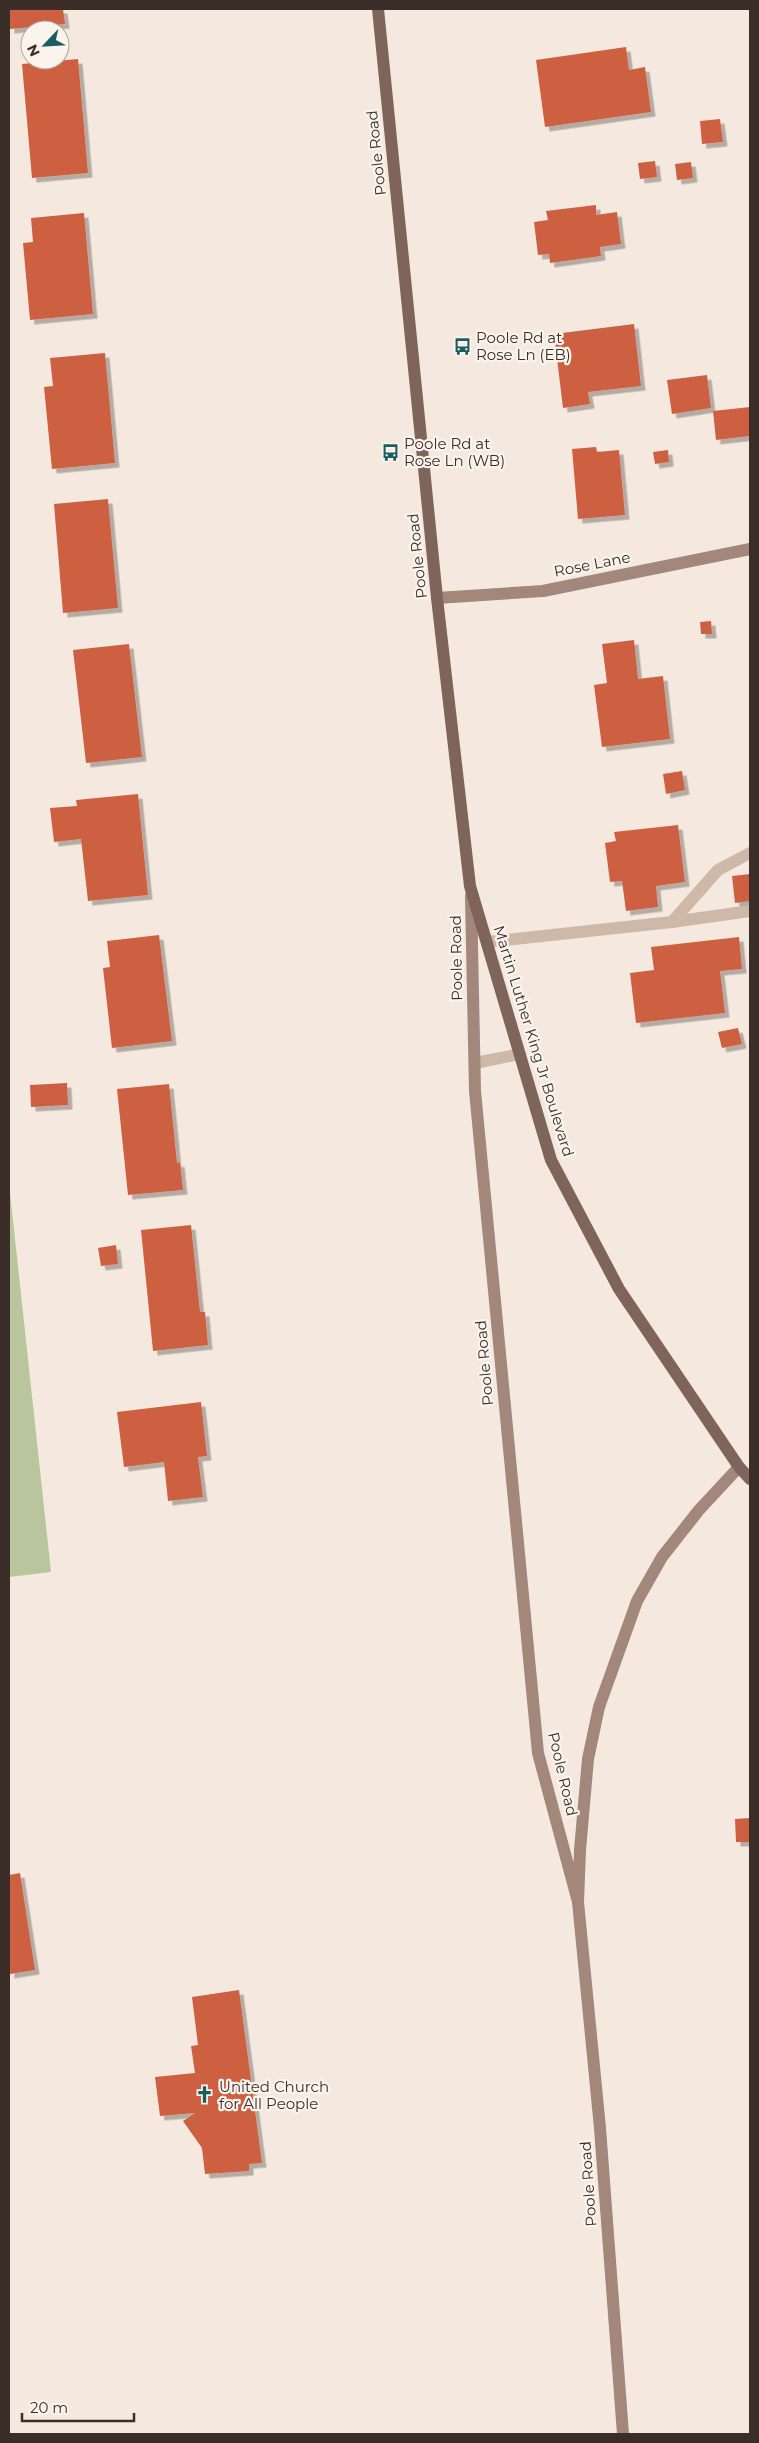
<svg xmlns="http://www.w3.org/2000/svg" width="759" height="2443" viewBox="0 0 759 2443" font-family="Montserrat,sans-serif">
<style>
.green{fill:#b9c59d}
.building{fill:#ce6043;filter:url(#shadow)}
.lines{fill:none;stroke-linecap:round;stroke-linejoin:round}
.lane{stroke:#ceb9a9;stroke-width:12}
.secondary{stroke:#a2877a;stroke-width:12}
.primary{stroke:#7e645a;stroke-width:12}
.labels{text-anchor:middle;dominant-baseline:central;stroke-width:4.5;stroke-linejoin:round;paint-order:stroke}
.street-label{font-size:15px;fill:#3b2e29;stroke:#fbf4ec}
.poi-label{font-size:15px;fill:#3b2e29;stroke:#fbf4ec;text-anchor:start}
</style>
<defs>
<filter id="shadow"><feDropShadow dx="4.5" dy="4.5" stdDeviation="0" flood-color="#0004"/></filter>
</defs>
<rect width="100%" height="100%" fill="#f5e9df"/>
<path class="green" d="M9 1183 51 1572 9 1577Z"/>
<g class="building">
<path d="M9 9H63L65 24 10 29Z"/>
<path d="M626 47 629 70 645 67 651 112 545 127 536 60Z"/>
<path d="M78 59 88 173 32 178 22 64Z"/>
<path d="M720 119 723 142 702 144 700 121Z"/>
<path d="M655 161 657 177 640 179 638 163Z"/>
<path d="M691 162 693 178 677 180 675 164Z"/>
<path d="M596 205V215L617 212 621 244 600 247 601 256 550 263 549 254 538 255 534 222 548 220 546 211Z"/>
<path d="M84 213 93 314 30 320 23 243 33 242 31 218Z"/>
<path d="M634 324 641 386 588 392 590 404 563 408 554 334Z"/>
<path d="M105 353 115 463 52 469 44 387 53 386 50 358Z"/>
<path d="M707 375 711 408 672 414 667 380Z"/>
<path d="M750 407V436L716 440 713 411Z"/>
<path d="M596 447 597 452 619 450 625 515 578 519 572 449Z"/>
<path d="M668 450 669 462 655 464 653 452Z"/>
<path d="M108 499 118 608 63 613 54 504Z"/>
<path d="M711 621 712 634H701L700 622Z"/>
<path d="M634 640 638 679 663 676 670 739 602 747 594 685 607 683 602 644Z"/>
<path d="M129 644 142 757 86 763 73 650Z"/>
<path d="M682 771 685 790 666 794 663 774Z"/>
<path d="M138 794 148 895 88 901 81 839 54 842 50 808 77 806 76 800Z"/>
<path d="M678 825 685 882 656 886 658 907 626 911 622 881 610 882 605 843 616 841 614 832Z"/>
<path d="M750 874V901L735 903 732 876Z"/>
<path d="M159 935 172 1041 112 1048 103 968 110 967 107 941Z"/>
<path d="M739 937 742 969 720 971 725 1013 636 1023 630 973 654 970 651 947Z"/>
<path d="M738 1028 742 1044 722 1048 718 1032Z"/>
<path d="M67 1083 68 1105 31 1107 30 1085Z"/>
<path d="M169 1084 177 1163 180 1162 183 1190 128 1195 117 1089Z"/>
<path d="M191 1225 200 1312H205L208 1345 153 1351 141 1230Z"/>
<path d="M116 1245 118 1264 101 1266 98 1248Z"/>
<path d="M201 1402 207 1456 198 1457 203 1497 168 1501 164 1462 124 1467 117 1412Z"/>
<path d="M750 1818V1842H736L735 1819Z"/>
<path d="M20 1873 35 1970 10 1974 9 1875Z"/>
<path d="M239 1990 262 2163 249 2164V2171L205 2174 202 2148 183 2121 195 2113 160 2116 155 2077 195 2073 191 2046 198 2045 192 1997Z"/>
</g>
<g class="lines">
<g class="lane">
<path d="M672 922 718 870 750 853"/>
<path d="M487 942 672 922 750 911"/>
<path d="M475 1063 520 1054"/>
</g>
<g class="secondary">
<path d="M437 598 543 591 750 549"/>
<path d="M471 896 475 1091 538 1753 578 1902"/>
<path d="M623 2434 600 2128 578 1902 580 1850 588 1759 599 1707 637 1601 662 1557 699 1510 739 1467"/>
</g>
<path class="primary" d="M378 9 437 598 470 886 551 1160 619 1289 739 1467 750 1479"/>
</g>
<defs>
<symbol id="bus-bare" viewBox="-9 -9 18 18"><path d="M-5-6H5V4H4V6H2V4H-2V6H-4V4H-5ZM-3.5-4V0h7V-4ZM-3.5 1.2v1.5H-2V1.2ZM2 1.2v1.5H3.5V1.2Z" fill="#1b5e60" stroke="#fbf4ec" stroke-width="2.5" paint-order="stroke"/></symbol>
<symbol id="church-bare" viewBox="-9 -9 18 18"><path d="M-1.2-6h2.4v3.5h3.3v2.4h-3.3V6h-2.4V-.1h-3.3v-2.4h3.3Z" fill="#1b5e60" stroke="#fbf4ec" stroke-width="2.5" paint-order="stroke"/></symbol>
</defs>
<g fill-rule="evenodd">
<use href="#bus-bare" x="450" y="334" width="25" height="25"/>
<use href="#bus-bare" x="378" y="440" width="25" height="25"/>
<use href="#church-bare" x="192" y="2082" width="25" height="25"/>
</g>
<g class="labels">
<g class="street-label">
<text transform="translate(376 153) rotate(-96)">Poole Road</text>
<text transform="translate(417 556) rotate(-96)">Poole Road</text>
<text transform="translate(592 564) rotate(-11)">Rose Lane</text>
<text transform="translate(456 958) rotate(-91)">Poole Road</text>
<text transform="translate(534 1041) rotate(73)">Martin Luther King Jr Boulevard</text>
<text transform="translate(484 1363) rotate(-95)">Poole Road</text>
<text transform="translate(563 1774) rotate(77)">Poole Road</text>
<text transform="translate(588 2184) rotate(-94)">Poole Road</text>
</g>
<g class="poi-label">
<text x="476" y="337">Poole Rd at<tspan x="476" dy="17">Rose Ln (EB)</tspan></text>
<text x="404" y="443">Poole Rd at<tspan x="404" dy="17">Rose Ln (WB)</tspan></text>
<text x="219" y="2086">United Church<tspan x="219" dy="17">for All People</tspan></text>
</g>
</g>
<rect width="759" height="2443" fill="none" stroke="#3b2e29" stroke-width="20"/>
<g transform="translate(45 45) rotate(245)"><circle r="24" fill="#fbf4ec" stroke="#aea59e"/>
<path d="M0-4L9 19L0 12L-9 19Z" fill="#1b5e60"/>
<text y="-8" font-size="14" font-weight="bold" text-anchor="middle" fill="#3b2e29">N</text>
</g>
<path d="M22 2413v8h112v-8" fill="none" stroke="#3b2e29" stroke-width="2.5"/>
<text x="30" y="2413" font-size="15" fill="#3b2e29" stroke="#fbf4ec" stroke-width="4" paint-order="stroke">20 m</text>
</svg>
